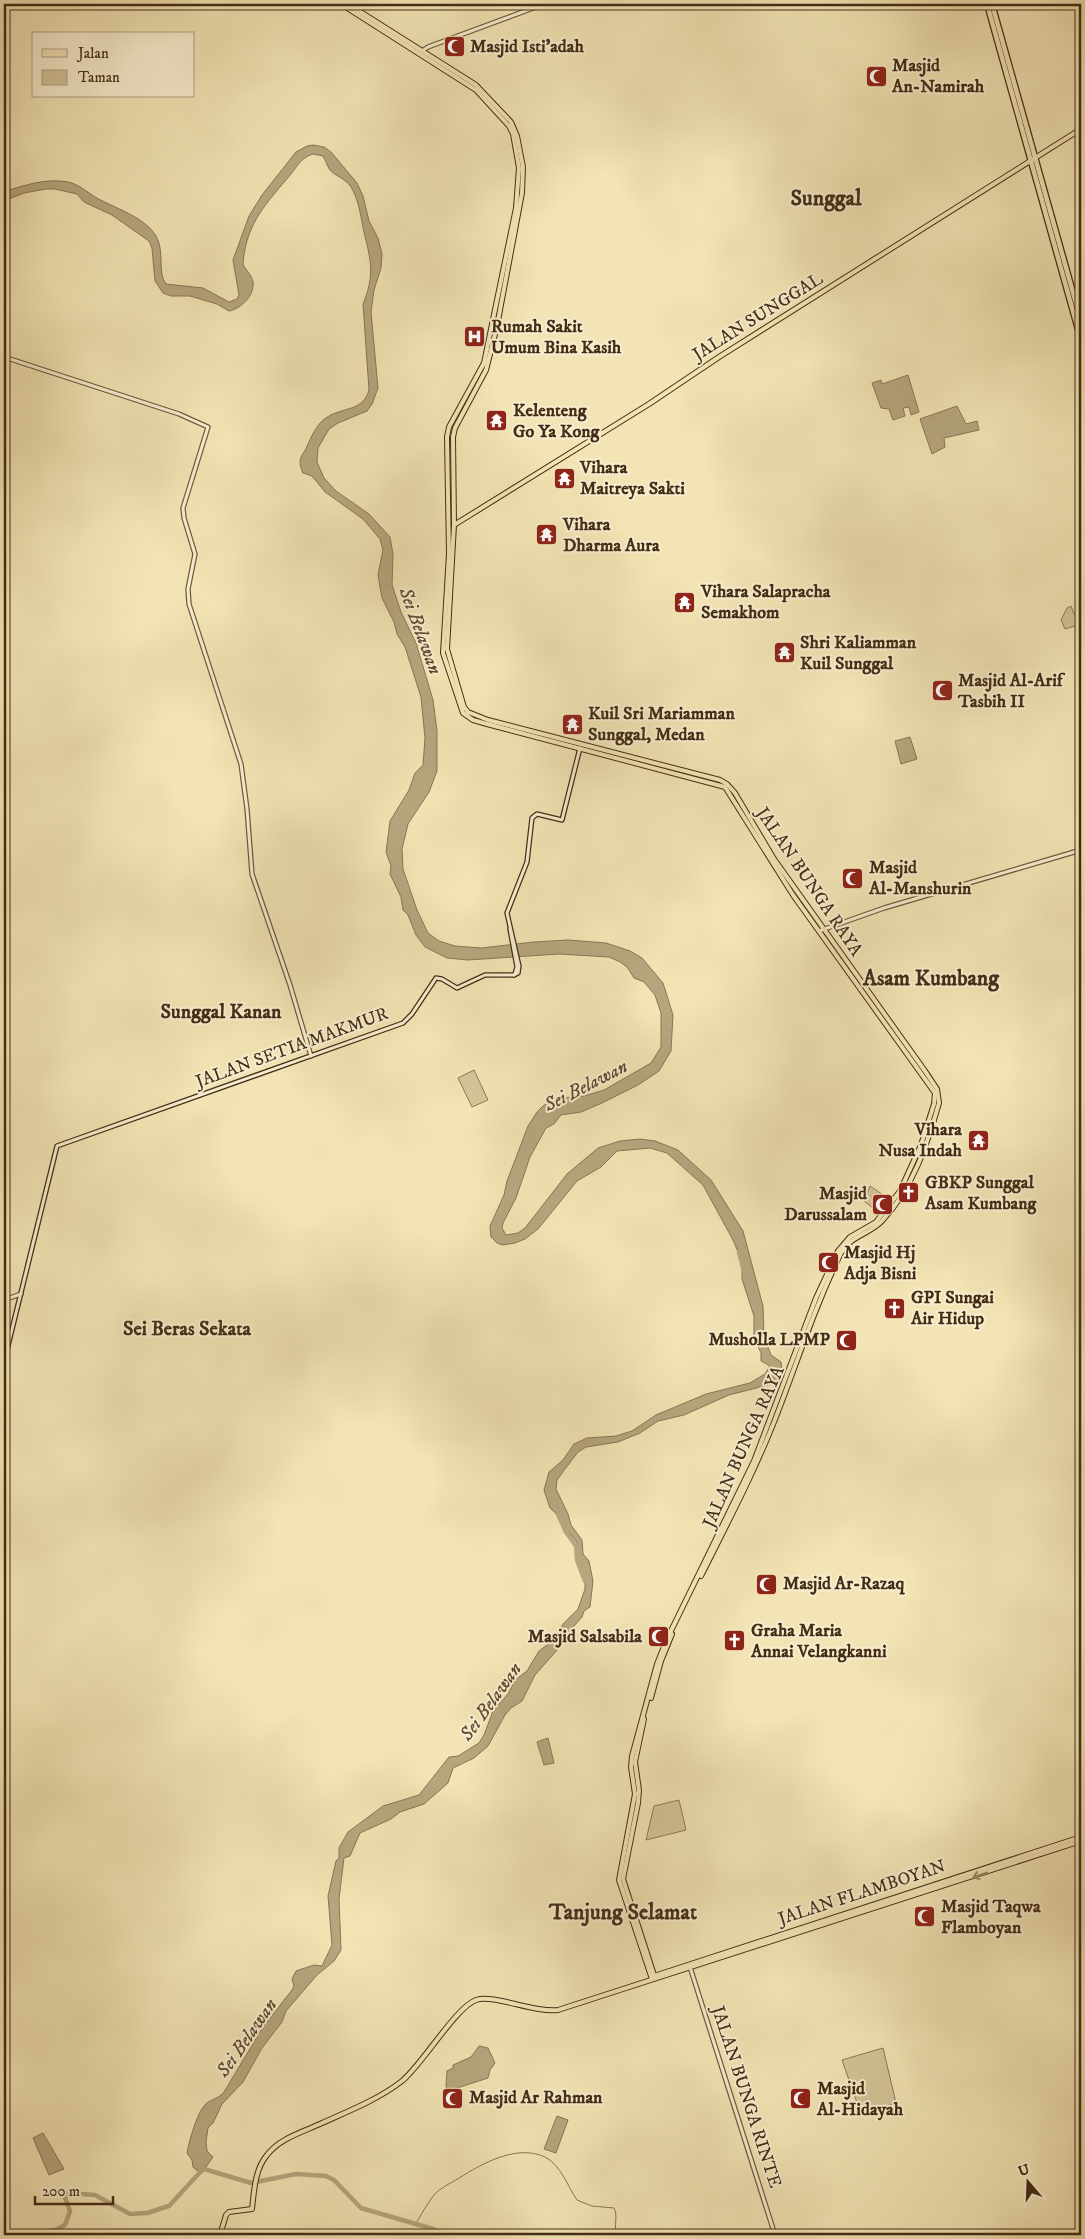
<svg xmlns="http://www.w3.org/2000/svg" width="1085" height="2239" viewBox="0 0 1085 2239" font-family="'IM FELL DW Pica',serif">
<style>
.green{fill:#d4c599;stroke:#8c7958}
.water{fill:#b6a67e;stroke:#887654}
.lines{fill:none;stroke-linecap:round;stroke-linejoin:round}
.stream{stroke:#887654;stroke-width:1}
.river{stroke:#b6a67e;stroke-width:4.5}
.tertiary-casing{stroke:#6f5b3e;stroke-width:5.5}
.secondary-casing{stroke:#432d16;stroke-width:5.5}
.primary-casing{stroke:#432d16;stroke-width:6}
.trunk-casing{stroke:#432d16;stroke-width:7}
.tertiary{stroke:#f7edce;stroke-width:3}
.secondary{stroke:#f7edce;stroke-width:3}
.primary{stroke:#f2e4b4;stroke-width:4}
.trunk{stroke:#f2e4b4;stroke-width:4.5}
.oneway{stroke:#9a8865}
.labels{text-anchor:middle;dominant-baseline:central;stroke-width:4;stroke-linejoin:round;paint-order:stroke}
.poi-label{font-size:18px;font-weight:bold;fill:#432d16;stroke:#f7edce;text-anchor:start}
.street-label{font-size:18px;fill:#432d16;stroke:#f7edce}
.water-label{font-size:19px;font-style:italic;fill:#604b30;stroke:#f7edce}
.quarter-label{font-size:20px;font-weight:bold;fill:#432d16;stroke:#f7edce}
.district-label{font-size:22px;font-weight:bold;fill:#432d16;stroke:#f7edce}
</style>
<rect width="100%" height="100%" fill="#f2e4b4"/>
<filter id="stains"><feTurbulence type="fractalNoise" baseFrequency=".004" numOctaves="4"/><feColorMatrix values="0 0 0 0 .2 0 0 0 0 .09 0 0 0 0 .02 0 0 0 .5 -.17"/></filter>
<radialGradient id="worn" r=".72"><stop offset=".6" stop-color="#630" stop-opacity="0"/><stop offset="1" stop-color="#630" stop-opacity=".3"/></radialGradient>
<g class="green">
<path d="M1071 606 1074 614 1081 612V624L1065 629 1061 620 1067 608Z"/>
<path d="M474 1070 488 1100 472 1107 458 1078Z"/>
<path d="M870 1186 889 1199 881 1198 877 1203 878 1212 864 1201Z"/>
<path d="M679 1800 686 1830 646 1840 654 1806Z"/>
<path d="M883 2048 896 2103 861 2114 842 2060Z"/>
</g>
<g class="water">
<path d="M313 145 324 147 331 152 357 183 363 196 369 221 378 238 382 254 381 268 374 290 371 312 378 388 372 404 367 411 338 423 329 429 318 448 317 462 324 478 336 491 369 514 390 537 393 554 392 585 401 612 416 643 433 700 437 731V771L429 792 408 824 402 849 403 869 417 910 428 933 439 941 455 946 481 948 534 942 568 940 606 943 630 951 642 958 663 983 673 1015 671 1051 659 1071 638 1085 602 1103 581 1112 561 1115 554 1124 546 1128 530 1157 516 1198 503 1223 502 1228 506 1235 518 1233 525 1228 567 1174 598 1148 620 1141 640 1139 655 1141 678 1150 711 1180 743 1231 763 1306 764 1337 771 1355 781 1362C783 1371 781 1379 772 1384L729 1395 684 1415 658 1421 640 1433 618 1442 586 1447 578 1452 565 1469 557 1480 556 1489 568 1514 571 1525 582 1540 583 1554 589 1561 593 1581 590 1607 584 1611 582 1617 566 1635 558 1649 535 1675 522 1701 511 1708 505 1715 488 1746 474 1758 453 1768 448 1783 424 1804 400 1812 391 1819 360 1833 350 1856 344 1858 339 1899 341 1950 334 1961 317 1975 286 2011 282 2022 262 2048 243 2082 222 2104 213 2123 208 2128 206 2142 207 2151 213 2157 201 2174 193 2167 192 2160 187 2153C189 2141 197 2113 205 2105 210 2099 219 2099 224 2092L263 2027 292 1990 294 1986 292 1979 296 1971 314 1965 322 1966 332 1945 328 1896 336 1861 339 1858V1848L348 1832 383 1806 419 1795 449 1757 458 1756 479 1743 484 1735 493 1711 508 1694 515 1680 527 1671 539 1651 551 1642 564 1623 578 1609 585 1589V1576L577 1558V1542L566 1529 560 1517 550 1508 544 1490 549 1472 563 1460 574 1444 587 1438 616 1436 632 1431 656 1415 706 1394 750 1383 765 1374 770 1366 761 1361V1353L754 1338V1316L742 1279V1261L733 1240 703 1185 667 1153 650 1148 617 1151 601 1167 577 1181 538 1229 525 1239 515 1243 503 1245 497 1243 491 1237 490 1226 504 1195 507 1181 528 1126 537 1112 543 1106 555 1099 584 1096 604 1090 651 1063 661 1047V1013L655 995 644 982 634 978 627 967 620 962 609 957 559 954 468 960 447 958 425 947 416 935 408 915 403 910 401 897 390 874 391 866 386 852 390 821 409 790 415 773 423 765 425 738 421 697 405 647 397 634 394 622 382 598 378 575 383 550 380 539 363 519 325 492 312 476 303 473C296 457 303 457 308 444 313 433 318 422 329 416 345 407 363 411 369 390L363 304C375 275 371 261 364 232 361 218 359 200 351 187 345 178 335 176 330 170 327 166 326 161 323 156L313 154C301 158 298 165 291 174 266 204 246 223 243 264 246 271 252 275 253 282 255 295 241 309 229 311L217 304 190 296H171L163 293 155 281 152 248 149 241 112 215 84 202 77 194 55 189H46L24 193 4 201V192C24 185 47 178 68 182 78 184 87 192 95 197 114 208 145 217 156 236 165 251 157 273 166 284L203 288 229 302 237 299 239 295 233 260 249 216 262 195 296 152 307 146Z"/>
<path d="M908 375 919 412 911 415 909 407 903 408 905 416 893 420 889 409 881 408 872 383 881 380 882 384Z"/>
<path d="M957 406 966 424 977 421 979 430 944 438 945 447 932 454 920 419Z"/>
<path d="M910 737 917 759 901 764 895 741Z"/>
<path d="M548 1738 554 1763 544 1765 537 1742Z"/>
<path d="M479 2046 488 2048 495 2063 490 2070 488 2078 451 2090 446 2087 447 2071 453 2068V2065L471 2057Z"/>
<path d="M557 2116 568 2120 556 2153 544 2149Z"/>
<path d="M43 2133 64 2169 49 2175 33 2138Z"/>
</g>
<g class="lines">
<path class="stream" d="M415 2225C421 2215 427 2204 434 2195 440 2188 451 2183 459 2178 483 2163 517 2144 545 2157 561 2165 568 2187 577 2200L592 2206 614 2208C618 2215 614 2226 616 2235"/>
<g class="river">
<path d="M739 1252 744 1271"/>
<path d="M558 1514 566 1532 576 1546 577 1560 585 1581"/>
<path d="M202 2165 204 2169 251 2183 296 2174 326 2176 334 2180 361 2208 433 2229 445 2235"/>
<path d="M20 2235 55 2230 65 2225 70 2211 65 2198 68 2193 95 2195 130 2214 147 2213 169 2206 203 2169"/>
</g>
<defs>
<g id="tertiary">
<path d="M422 51 428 47 544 4"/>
<path d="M4 357 179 414 208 427 183 508 184 518 195 554 188 589 189 604 241 764 247 809 252 874 290 985 311 1056"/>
<path d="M819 931 884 908 1081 850"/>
<path d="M4 1300 21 1294"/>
<path d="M690 1967 775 2235"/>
</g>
<g id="secondary">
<path d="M510 929 517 967 515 974"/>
<path d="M514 975 518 973 519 966 507 913 527 862 532 818 537 814 562 820 580 748"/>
<path d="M4 1362 57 1146 403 1023 412 1014 436 978 442 979 457 988 485 975H514"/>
</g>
<g id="primary">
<path d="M341 4 476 90 509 126 513 134 519 168 516 208 484 363 449 427 447 437 449 554 443 653 463 713 473 720 487 724 725 787 793 895 935 1093 934 1104 921 1145 900 1191 876 1222 850 1237 838 1251 816 1298 754 1461 667 1639 657 1664 632 1756 631 1767 635 1794 619 1880 652 1979"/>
<path d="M348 4 476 85 511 122 517 136 523 167 522 193 497 326 486 370 455 428 453 437 454 525 447 649 464 707 468 712 488 720 720 780 727 784 735 793 774 859 925 1071 937 1089 939 1103C927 1145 913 1188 882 1221 870 1234 850 1236 841 1253 814 1308 796 1366 774 1422 753 1475 726 1526 701 1576"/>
<path d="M454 525 649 404 719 357 1081 129"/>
<path d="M651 1698 661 1661 672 1634"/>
<path d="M644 1719 635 1762 639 1790 638 1803 623 1879 655 1978"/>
<path d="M654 1976 1081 1837"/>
<path d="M220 2235 226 2215 229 2212 252 2209C254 2191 255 2169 267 2155 280 2138 303 2132 322 2123 349 2111 379 2099 402 2081 422 2065 456 2007 476 2000 494 1994 534 2013 558 2010L1081 1841"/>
</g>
<g id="trunk">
<path d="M987 4 1081 340"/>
<path d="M992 4 1081 321"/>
</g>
</defs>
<use href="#tertiary" class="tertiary-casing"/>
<use href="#secondary" class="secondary-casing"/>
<use href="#primary" class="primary-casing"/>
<use href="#trunk" class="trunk-casing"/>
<use href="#tertiary" class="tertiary"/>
<use href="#secondary" class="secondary"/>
<use href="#primary" class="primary"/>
<use href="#trunk" class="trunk"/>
</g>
<defs><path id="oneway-shaft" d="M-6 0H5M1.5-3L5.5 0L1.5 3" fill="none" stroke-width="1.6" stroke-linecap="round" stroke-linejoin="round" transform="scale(1.25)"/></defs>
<use class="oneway" href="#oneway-shaft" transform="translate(980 1875) rotate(161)"/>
<defs>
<symbol id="mosque-square" viewBox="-11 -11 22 22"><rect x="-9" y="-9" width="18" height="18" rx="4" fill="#8f2418" stroke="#f7edce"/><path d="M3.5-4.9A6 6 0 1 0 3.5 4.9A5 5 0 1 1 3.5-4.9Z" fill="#fff"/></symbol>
<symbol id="hospital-square" viewBox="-11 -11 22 22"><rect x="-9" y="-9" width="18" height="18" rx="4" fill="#8f2418" stroke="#f7edce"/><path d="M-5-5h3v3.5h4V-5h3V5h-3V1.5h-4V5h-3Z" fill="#fff"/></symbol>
<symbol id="temple-square" viewBox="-11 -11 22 22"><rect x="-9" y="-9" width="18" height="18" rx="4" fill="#8f2418" stroke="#f7edce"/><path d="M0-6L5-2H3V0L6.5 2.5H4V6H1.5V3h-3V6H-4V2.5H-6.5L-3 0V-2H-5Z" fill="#fff"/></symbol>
<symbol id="church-square" viewBox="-11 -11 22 22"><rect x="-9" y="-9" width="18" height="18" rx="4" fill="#8f2418" stroke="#f7edce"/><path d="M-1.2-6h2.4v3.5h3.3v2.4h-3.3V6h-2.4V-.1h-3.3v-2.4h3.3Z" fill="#fff"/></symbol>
</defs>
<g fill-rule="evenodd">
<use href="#mosque-square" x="442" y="34" width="25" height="25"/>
<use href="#mosque-square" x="864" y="64" width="25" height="25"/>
<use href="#hospital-square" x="462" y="324" width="25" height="25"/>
<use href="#temple-square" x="484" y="408" width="25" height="25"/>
<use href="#temple-square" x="552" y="466" width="25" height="25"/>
<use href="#temple-square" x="534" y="522" width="25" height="25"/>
<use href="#temple-square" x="672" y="590" width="25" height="25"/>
<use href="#temple-square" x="772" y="640" width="25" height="25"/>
<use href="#mosque-square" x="930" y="678" width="25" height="25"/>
<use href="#temple-square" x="560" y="712" width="25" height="25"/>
<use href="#mosque-square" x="840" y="866" width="25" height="25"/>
<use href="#temple-square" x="966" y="1128" width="25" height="25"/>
<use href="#church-square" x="896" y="1180" width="25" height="25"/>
<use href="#mosque-square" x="870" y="1192" width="25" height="25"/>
<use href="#mosque-square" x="816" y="1250" width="25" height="25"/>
<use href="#church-square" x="882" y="1296" width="25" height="25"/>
<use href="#mosque-square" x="834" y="1328" width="25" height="25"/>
<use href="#mosque-square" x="754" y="1572" width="25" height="25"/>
<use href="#mosque-square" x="646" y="1624" width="25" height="25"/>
<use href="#church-square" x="722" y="1628" width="25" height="25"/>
<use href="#mosque-square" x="912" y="1904" width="25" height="25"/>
<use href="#mosque-square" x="440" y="2086" width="25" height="25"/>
<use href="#mosque-square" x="788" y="2086" width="25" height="25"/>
</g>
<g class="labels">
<g class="poi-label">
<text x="470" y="47">Masjid Isti'adah</text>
<text x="892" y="66">Masjid<tspan x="892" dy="21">An-Namirah</tspan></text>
<text x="491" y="327">Rumah Sakit<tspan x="491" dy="21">Umum Bina Kasih</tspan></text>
<text x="513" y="411">Kelenteng<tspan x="513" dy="21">Go Ya Kong</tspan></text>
<text x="580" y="468">Vihara<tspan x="580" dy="21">Maitreya Sakti</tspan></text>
<text x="563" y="525">Vihara<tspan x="563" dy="21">Dharma Aura</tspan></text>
<text x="701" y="592">Vihara Salapracha<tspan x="701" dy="21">Semakhom</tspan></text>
<text x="800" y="643">Shri Kaliamman<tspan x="800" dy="21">Kuil Sunggal</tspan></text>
<text x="958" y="681">Masjid Al-Arif<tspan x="958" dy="21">Tasbih II</tspan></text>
<text x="588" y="714">Kuil Sri Mariamman<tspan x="588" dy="21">Sunggal, Medan</tspan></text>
<text x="869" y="868">Masjid<tspan x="869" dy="21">Al-Manshurin</tspan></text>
<text x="962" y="1130" text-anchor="end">Vihara<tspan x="962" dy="21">Nusa Indah</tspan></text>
<text x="925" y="1183">GBKP Sunggal<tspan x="925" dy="21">Asam Kumbang</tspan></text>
<text x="867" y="1194" text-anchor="end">Masjid<tspan x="867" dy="21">Darussalam</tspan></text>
<text x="844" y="1253">Masjid Hj<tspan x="844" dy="21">Adja Bisni</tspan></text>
<text x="911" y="1298">GPI Sungai<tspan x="911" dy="21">Air Hidup</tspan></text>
<text x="830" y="1340" text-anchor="end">Musholla LPMP</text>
<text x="783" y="1584">Masjid Ar-Razaq</text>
<text x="751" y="1631">Graha Maria<tspan x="751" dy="21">Annai Velangkanni</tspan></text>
<text x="642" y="1637" text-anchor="end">Masjid Salsabila</text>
<text x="941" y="1907">Masjid Taqwa<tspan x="941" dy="21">Flamboyan</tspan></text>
<text x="817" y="2089">Masjid<tspan x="817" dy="21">Al-Hidayah</tspan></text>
<text x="469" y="2098">Masjid Ar Rahman</text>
</g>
<g class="street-label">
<text transform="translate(758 317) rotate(-32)">JALAN SUNGGAL</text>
<text transform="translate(809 882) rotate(56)">JALAN BUNGA RAYA</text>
<text transform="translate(292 1048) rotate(-20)">JALAN SETIA MAKMUR</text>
<text transform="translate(744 1447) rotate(-66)">JALAN BUNGA RAYA</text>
<text transform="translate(862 1893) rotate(-18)">JALAN FLAMBOYAN</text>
<text transform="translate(746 2097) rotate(72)">JALAN BUNGA RINTE</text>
</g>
<g class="water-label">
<text transform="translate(420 631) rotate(70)">Sei Belawan</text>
<text transform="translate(586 1086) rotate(-27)">Sei Belawan</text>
<text transform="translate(491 1702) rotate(-54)">Sei Belawan</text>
<text transform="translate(247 2038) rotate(-55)">Sei Belawan</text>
</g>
<g class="quarter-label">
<text x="221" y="1012">Sunggal Kanan</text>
<text x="187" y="1329">Sei Beras Sekata</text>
</g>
<g class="district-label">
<text x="826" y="198">Sunggal</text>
<text x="931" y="978">Asam Kumbang</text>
<text x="623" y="1912">Tanjung Selamat</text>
</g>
</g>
<rect width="1085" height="2239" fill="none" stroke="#f2e4b4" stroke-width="20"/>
<rect x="5" y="5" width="1075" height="2229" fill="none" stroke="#432d16" stroke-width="2.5"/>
<rect x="10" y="10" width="1065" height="2219" fill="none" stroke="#432d16"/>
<rect x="32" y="32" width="162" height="65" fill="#f7edce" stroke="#afa084"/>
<rect x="42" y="49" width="25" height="8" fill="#f2e4b4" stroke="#afa084"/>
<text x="78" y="58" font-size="15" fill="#432d16">Jalan</text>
<rect x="42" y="70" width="25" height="15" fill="#d4c599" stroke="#afa084"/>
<text x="78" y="82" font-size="15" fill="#432d16">Taman</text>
<g transform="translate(1028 2182) rotate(341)" stroke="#f7edce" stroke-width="4" paint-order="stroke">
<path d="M0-4L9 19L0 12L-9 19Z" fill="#432d16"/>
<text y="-8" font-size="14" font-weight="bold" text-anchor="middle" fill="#432d16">U</text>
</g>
<path d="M35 2196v8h78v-8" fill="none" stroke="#432d16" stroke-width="2.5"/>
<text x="42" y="2196" font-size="15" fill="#432d16" stroke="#f7edce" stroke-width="4" paint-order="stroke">200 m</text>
<rect width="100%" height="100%" filter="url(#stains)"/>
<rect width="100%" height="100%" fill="url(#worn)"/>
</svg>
